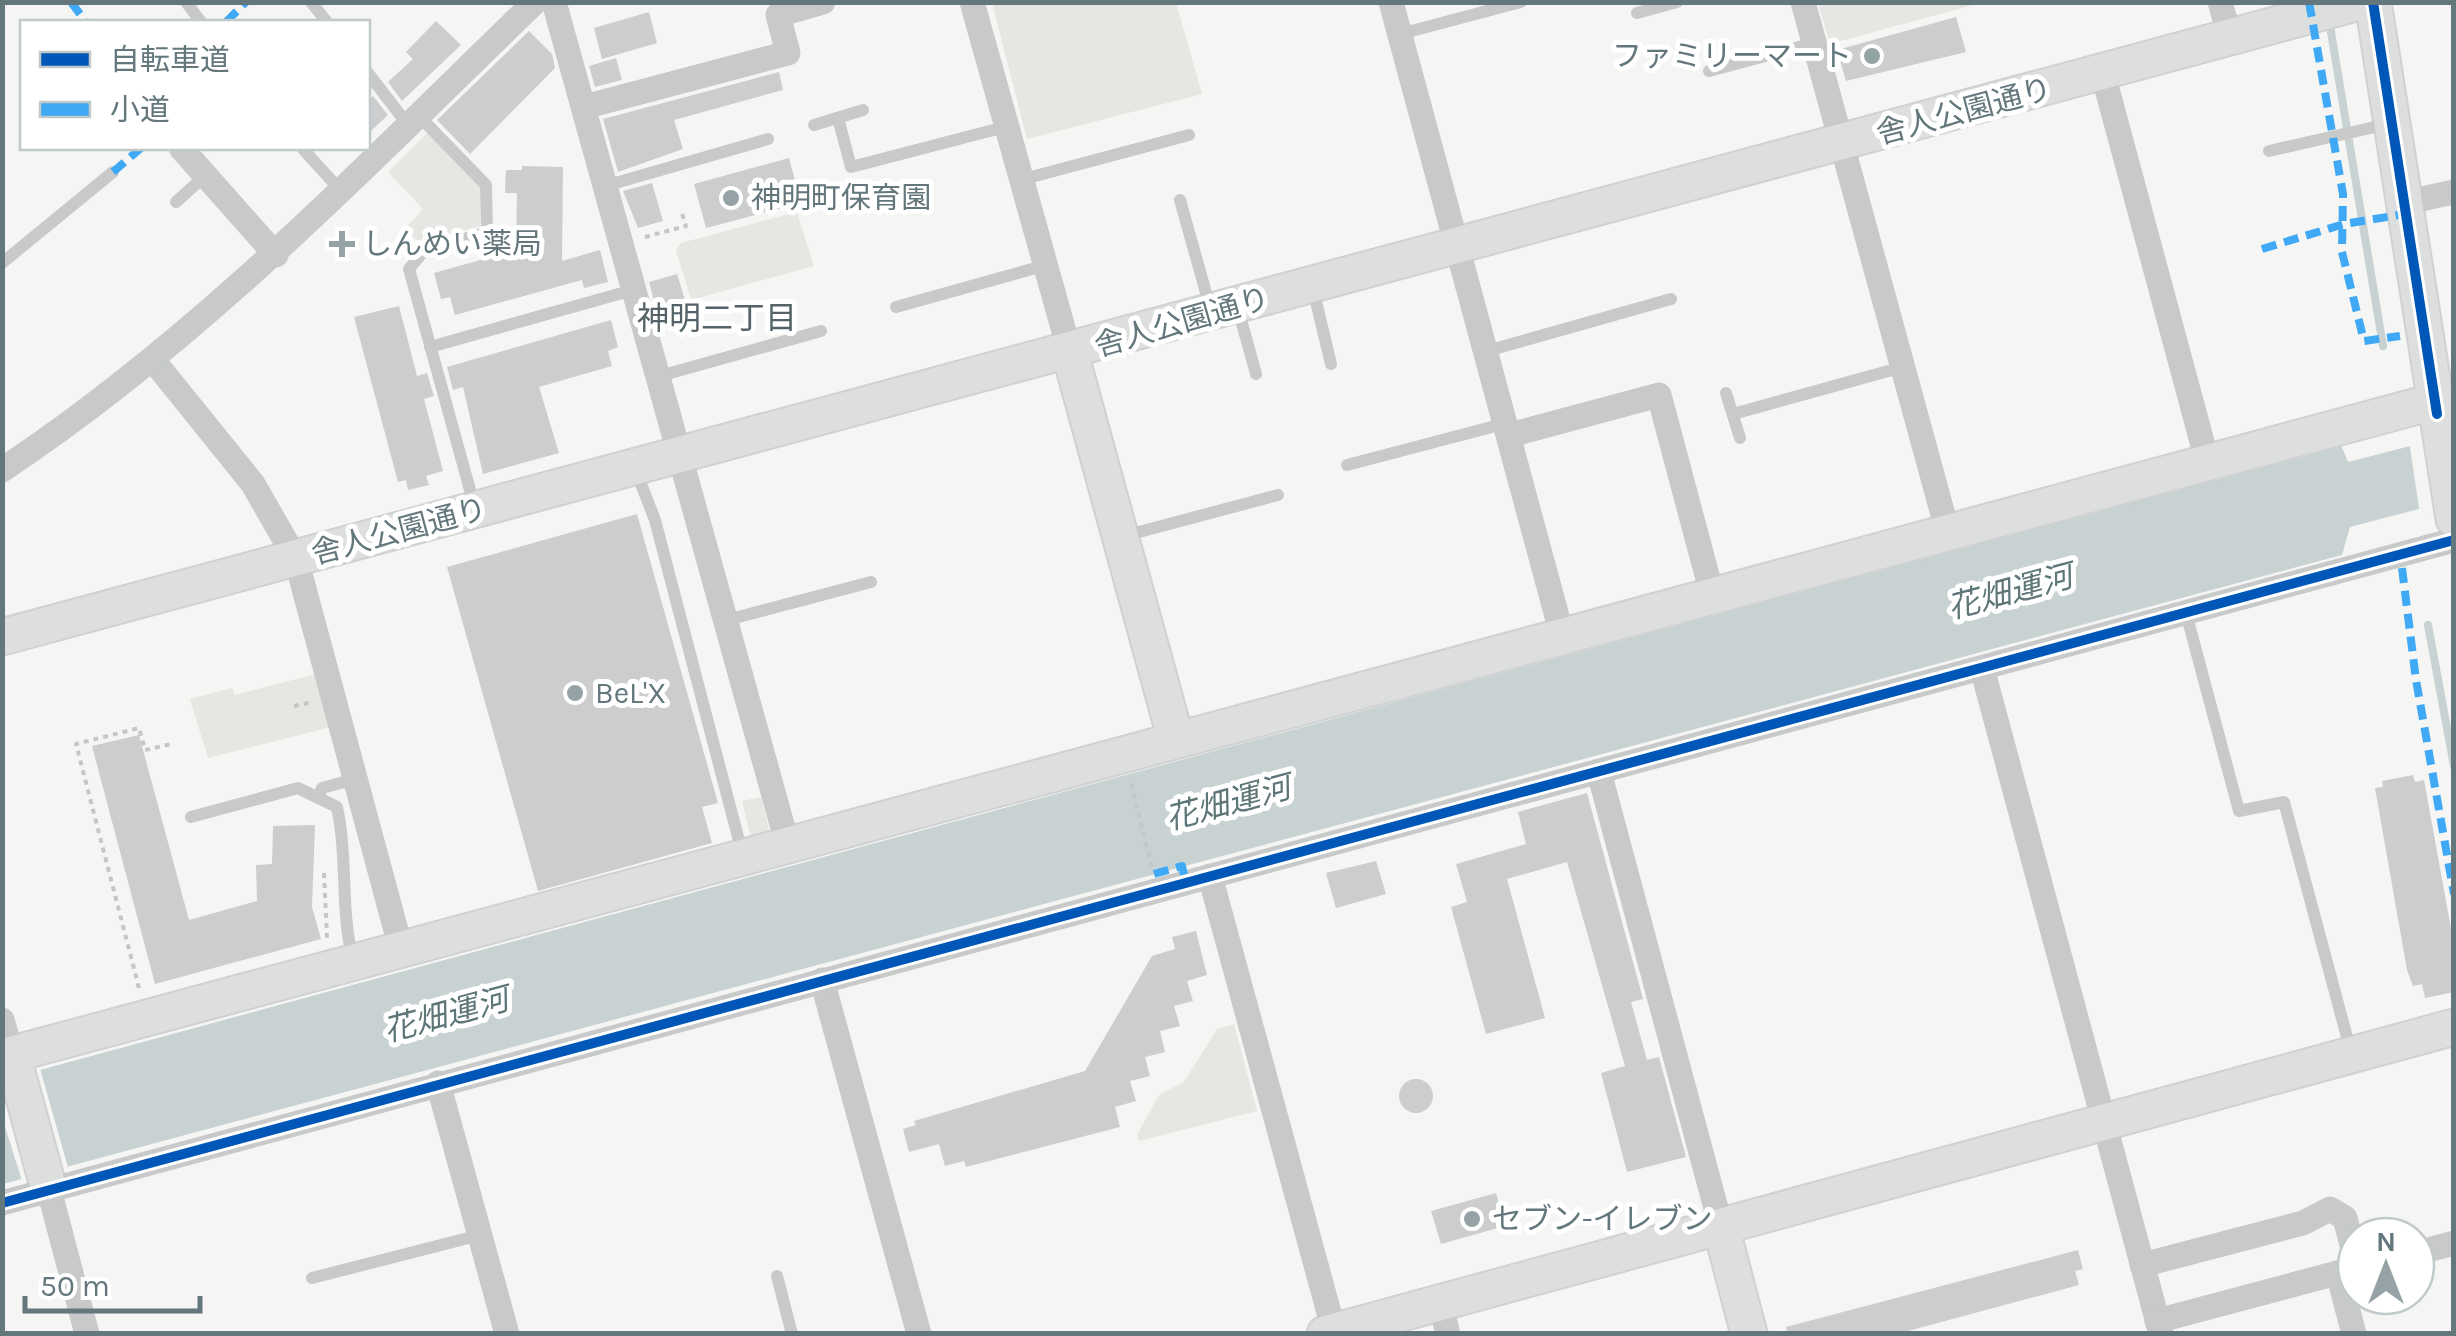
<svg xmlns="http://www.w3.org/2000/svg" width="2456" height="1336" viewBox="0 0 2456 1336" font-family="Karla,'Noto Sans JP',sans-serif">
<style>
.green{fill:#e4e7e2}
.water{fill:#c8d2d3}
.pier{fill:#f5f5f4}
.lines{fill:none;stroke-linecap:round;stroke-linejoin:round}
.stream{stroke:#c8d2d3;stroke-width:8}
.building{fill:#cbcdce}
.secondary-casing{stroke:#d0d1d1;stroke-width:39}
.path{stroke:#c5c6c7;stroke-width:4;stroke-dasharray:5 5;stroke-linecap:butt}
.lane{stroke:#c8caca;stroke-width:12}
.street{stroke:#c8caca;stroke-width:25}
.secondary{stroke:#dddede;stroke-width:35}
.quiet{stroke:#3fa9f5;stroke-width:8;stroke-dasharray:15 8;stroke-linecap:butt}
.cycleway-casing{stroke:#fff;stroke-width:16}
.cycleway{stroke:#0057b8;stroke-width:10}
.poi-dot{fill:#96a3a6;stroke:#fff;stroke-width:4}
.labels{text-anchor:middle;dominant-baseline:central;stroke-width:10;stroke-linejoin:round;paint-order:stroke}
.poi-label{font-size:30px;fill:#63777c;stroke:#fff;text-anchor:start}
.street-label{font-size:30px;fill:#63777c;stroke:#fff}
.neighbourhood-label{font-size:32px;fill:#556368;stroke:#fff}
.water-label{font-size:32px;font-style:italic;fill:#5e7678;stroke:#fff}
</style>
<rect width="100%" height="100%" fill="#f5f5f4"/>
<g class="green">
<path d="M992 3H1176L1202 94 1027 139Z"/>
<path d="M1818 3V2L1980 3 1830 44Z"/>
<path d="M428 132 480 185V226L419 243 405 229 423 209 388 172Z"/>
<path d="M797 212 814 266 691 300 676 250 681 243Z"/>
<path d="M320 673 335 726 208 758 190 699 232 688 235 695Z"/>
<path d="M761 797 770 834 751 838 742 801Z"/>
<path d="M1234 1024 1257 1111 1139 1141 1137 1135 1159 1095 1184 1082 1217 1029Z"/>
</g>
<path class="water" d="M2453 435V500L2350 527 2342 555 3 1184V1080L2341 445 2348 462Z"/>
<g class="pier">
<path d="M2454 430V505L2420 514 2409 441Z"/>
<path d="M39 1065 69 1171 23 1184 2 1117V1075Z"/>
</g>
<g class="lines">
<g class="stream">
<path d="M2329 20 2383 346"/>
<path d="M2428 625 2454 766"/>
</g>
</g>
<g class="building">
<path d="M649 12 657 43 602 59 594 28Z"/>
<path d="M1956 17 1966 52 1846 81 1837 50Z"/>
<path d="M436 21 461 45 402 101 388 82 413 59 406 52Z"/>
<path d="M529 31 552 54 555 68 470 154 437 120Z"/>
<path d="M616 58 622 80 595 87 589 66Z"/>
<path d="M779 72 783 90 674 120 683 149 618 172 603 119Z"/>
<path d="M373 96 388 115 368 134V101Z"/>
<path d="M789 158 801 203 706 228 694 184Z"/>
<path d="M522 166 563 167 562 261 600 250 608 282 584 288 582 280 455 315 450 297 441 299 434 273 516 250 517 193H505L506 170H522Z"/>
<path d="M652 183 663 221 638 228 623 191Z"/>
<path d="M677 274 685 300 656 308 649 282Z"/>
<path d="M399 306 417 376 427 373 434 396 424 399 443 471 426 476 429 485 408 490 406 480 398 482 354 317Z"/>
<path d="M611 320 618 347 608 351 612 366 539 387 559 453 483 474 463 387 453 390 447 367Z"/>
<path d="M637 514 718 803 702 807 712 843 538 891 447 567Z"/>
<path d="M139 735 189 920 257 901 256 865 272 864 273 826 315 825 312 907 321 939 155 984 92 746Z"/>
<path d="M2413 775 2415 782 2424 780 2454 945V992L2425 998 2422 984 2413 986 2407 970 2375 788 2383 787 2382 781Z"/>
<path d="M1587 793 1643 999 1631 1002 1647 1060 1659 1057 1686 1157 1627 1172 1601 1073 1625 1066 1567 862 1507 879 1545 1018 1486 1034 1451 907 1467 902 1456 864 1526 844 1518 812Z"/>
<path d="M1376 861 1386 894 1336 908 1326 873Z"/>
<path d="M1196 931 1207 975 1187 981 1193 1001 1174 1006 1180 1026 1160 1031 1165 1052 1145 1057 1150 1076 1130 1081 1136 1101 1115 1107 1120 1127 966 1167 964 1161 945 1166 939 1144 909 1152 903 1129 916 1125 914 1121 1085 1071 1152 956 1175 949 1172 937Z"/>
<circle cx="1416" cy="1096" r="17"/>
<path d="M1496 1193 1505 1226 1441 1244 1431 1211Z"/>
<path d="M2078 1250 2083 1269 2075 1271 2079 1285 1897 1334H1787L1786 1327Z"/>
</g>
<g class="lines">
<defs>
<g id="secondary">
<path d="M2373 2 2454 519"/>
<path d="M1070 353 1176 740"/>
<path d="M2 637 2360 2"/>
<path d="M2 1057 2436 401"/>
<path d="M15 1065 47 1182"/>
<path d="M1721 1227 1749 1334"/>
<path d="M1325 1334 2454 1027"/>
</g>
</defs>
<use href="#secondary" class="secondary-casing"/>
<g class="path">
<path d="M645 237 686 226 681 210"/>
<path d="M294 706 309 703"/>
<path d="M1131 784 1152 867"/>
<path d="M324 873 327 938"/>
<path d="M139 988 76 744 139 728 145 750 171 744"/>
</g>
<g class="lane">
<path d="M186 2 201 22"/>
<path d="M311 2 327 22"/>
<path d="M1637 13 1677 2"/>
<path d="M1400 34 1521 2"/>
<path d="M1709 71 1814 43"/>
<path d="M368 73 408 125"/>
<path d="M418 115 486 185 487 232 423 252 409 269 475 508"/>
<path d="M838 118 851 167 1005 127"/>
<path d="M814 125 863 110"/>
<path d="M302 148 341 191"/>
<path d="M2269 151 2388 124"/>
<path d="M1020 180 1189 135"/>
<path d="M605 186 768 139"/>
<path d="M1180 200 1210 307"/>
<path d="M176 202 206 175"/>
<path d="M2 263 113 172"/>
<path d="M1313 289 1331 364"/>
<path d="M896 307 1043 266"/>
<path d="M1238 309 1256 374"/>
<path d="M430 347 633 290"/>
<path d="M1487 351 1671 299"/>
<path d="M656 377 821 331"/>
<path d="M1726 393 1740 438"/>
<path d="M1733 414 1903 367"/>
<path d="M1347 465 1507 423"/>
<path d="M636 471 655 520 743 856"/>
<path d="M1124 536 1278 495"/>
<path d="M2186 613 2239 811 2284 802 2351 1052"/>
<path d="M727 620 871 582"/>
<path d="M318 798 322 788 355 779"/>
<path d="M191 817 298 788 337 807C348 858 340 909 353 960"/>
<path d="M777 1276 792 1334"/>
<path d="M312 1278 480 1235"/>
</g>
<g class="street">
<path d="M554 2 788 846"/>
<path d="M972 2 1070 353"/>
<path d="M1391 2 1562 635"/>
<path d="M1803 2 1948 533"/>
<path d="M2220 2 2230 38"/>
<path d="M2103 74 2208 464"/>
<path d="M584 107 788 53 778 15 823 2"/>
<path d="M181 148 276 255"/>
<path d="M2403 203 2454 192"/>
<path d="M153 360 253 484 296 559 401 949"/>
<path d="M1510 435 1659 395 1712 594"/>
<path d="M2 470C201 338 364 167 535 2"/>
<path d="M1982 668 2161 1334"/>
<path d="M1599 772 1721 1227"/>
<path d="M1210 876 1334 1331"/>
<path d="M822 980 919 1334"/>
<path d="M2 1020 15 1065"/>
<path d="M438 1083 507 1334"/>
<path d="M47 1182 87 1334"/>
<path d="M2 1203 2454 540"/>
<path d="M2416 1253 2454 1243"/>
<path d="M2142 1265 2303 1223 2330 1209 2345 1218 2356 1260"/>
<path d="M2338 1273 2354 1334"/>
<path d="M1440 1302 1448 1334"/>
<path d="M2157 1321 2356 1268"/>
</g>
<use href="#secondary" class="secondary"/>
<g class="quiet">
<path d="M71 2 86 22"/>
<path d="M2309 2 2343 194 2342 252 2364 341 2400 336"/>
<path d="M226 22 246 2"/>
<path d="M113 172 141 148"/>
<path d="M2262 249 2344 224 2405 214"/>
<path d="M2402 568 2416 680 2454 894"/>
<path d="M1154 874 1182 866 1186 883"/>
</g>
<defs>
<g id="cycleway">
<path d="M2373 2 2437 414"/>
<path d="M2 1203 2454 540"/>
</g>
</defs>
<use href="#cycleway" class="cycleway-casing"/>
<use href="#cycleway" class="cycleway"/>
</g>
<g class="poi-dot">
<circle cx="1872" cy="56" r="10"/>
<circle cx="731" cy="198" r="10"/>
<path d="M337 229h10v10h10v10h-10v10h-10v-10h-10v-10h10z"/>
<circle cx="575" cy="693" r="10"/>
<circle cx="1472" cy="1219" r="10"/>
</g>
<g class="labels">
<g class="poi-label">
<text x="1852" y="56" text-anchor="end">ファミリーマート</text>
<text x="751" y="198">神明町保育園</text>
<text x="362" y="244">しんめい薬局</text>
<text x="595" y="693">BeL'X</text>
<text x="1492" y="1219">セブン-イレブン</text>
</g>
<g class="street-label">
<text transform="translate(1964 111) rotate(-15)">舎人公園通り</text>
<text transform="translate(1182 322) rotate(-16)">舎人公園通り</text>
<text transform="translate(399 531) rotate(-15)">舎人公園通り</text>
</g>
<g class="neighbourhood-label">
<text x="717" y="318">神明二丁目</text>
</g>
<g class="water-label">
<text transform="translate(2010 592) rotate(-15)">花畑運河</text>
<text transform="translate(1228 803) rotate(-15)">花畑運河</text>
<text transform="translate(446 1015) rotate(-15)">花畑運河</text>
</g>
</g>
<rect width="2456" height="1336" fill="none" stroke="#63777c" stroke-width="10"/>
<rect x="20" y="20" width="350" height="130" fill="#ffffff" stroke="#c1c9cb" stroke-width="2.5"/>
<rect x="40" y="52" width="50" height="15" fill="#0057b8" stroke="#c1c9cb" stroke-width="2.5"/>
<text x="110" y="70" font-size="30" fill="#63777c">自転車道</text>
<rect x="40" y="102" width="50" height="15" fill="#3fa9f5" stroke="#c1c9cb" stroke-width="2.5"/>
<text x="110" y="120" font-size="30" fill="#63777c">小道</text>
<g transform="translate(2386 1266)"><circle r="48" fill="#ffffff" stroke="#c1c9cb" stroke-width="2.5"/>
<path d="M0-8L18 38L0 25L-18 38Z" fill="#96a3a6"/>
<text y="-15" font-size="28" font-weight="bold" text-anchor="middle" fill="#63777c">N</text>
</g>
<path d="M25 1296v15h175v-15" fill="none" stroke="#63777c" stroke-width="5"/>
<text x="40" y="1296" font-size="30" fill="#63777c" stroke="#ffffff" stroke-width="8" paint-order="stroke">50 m</text>
</svg>
